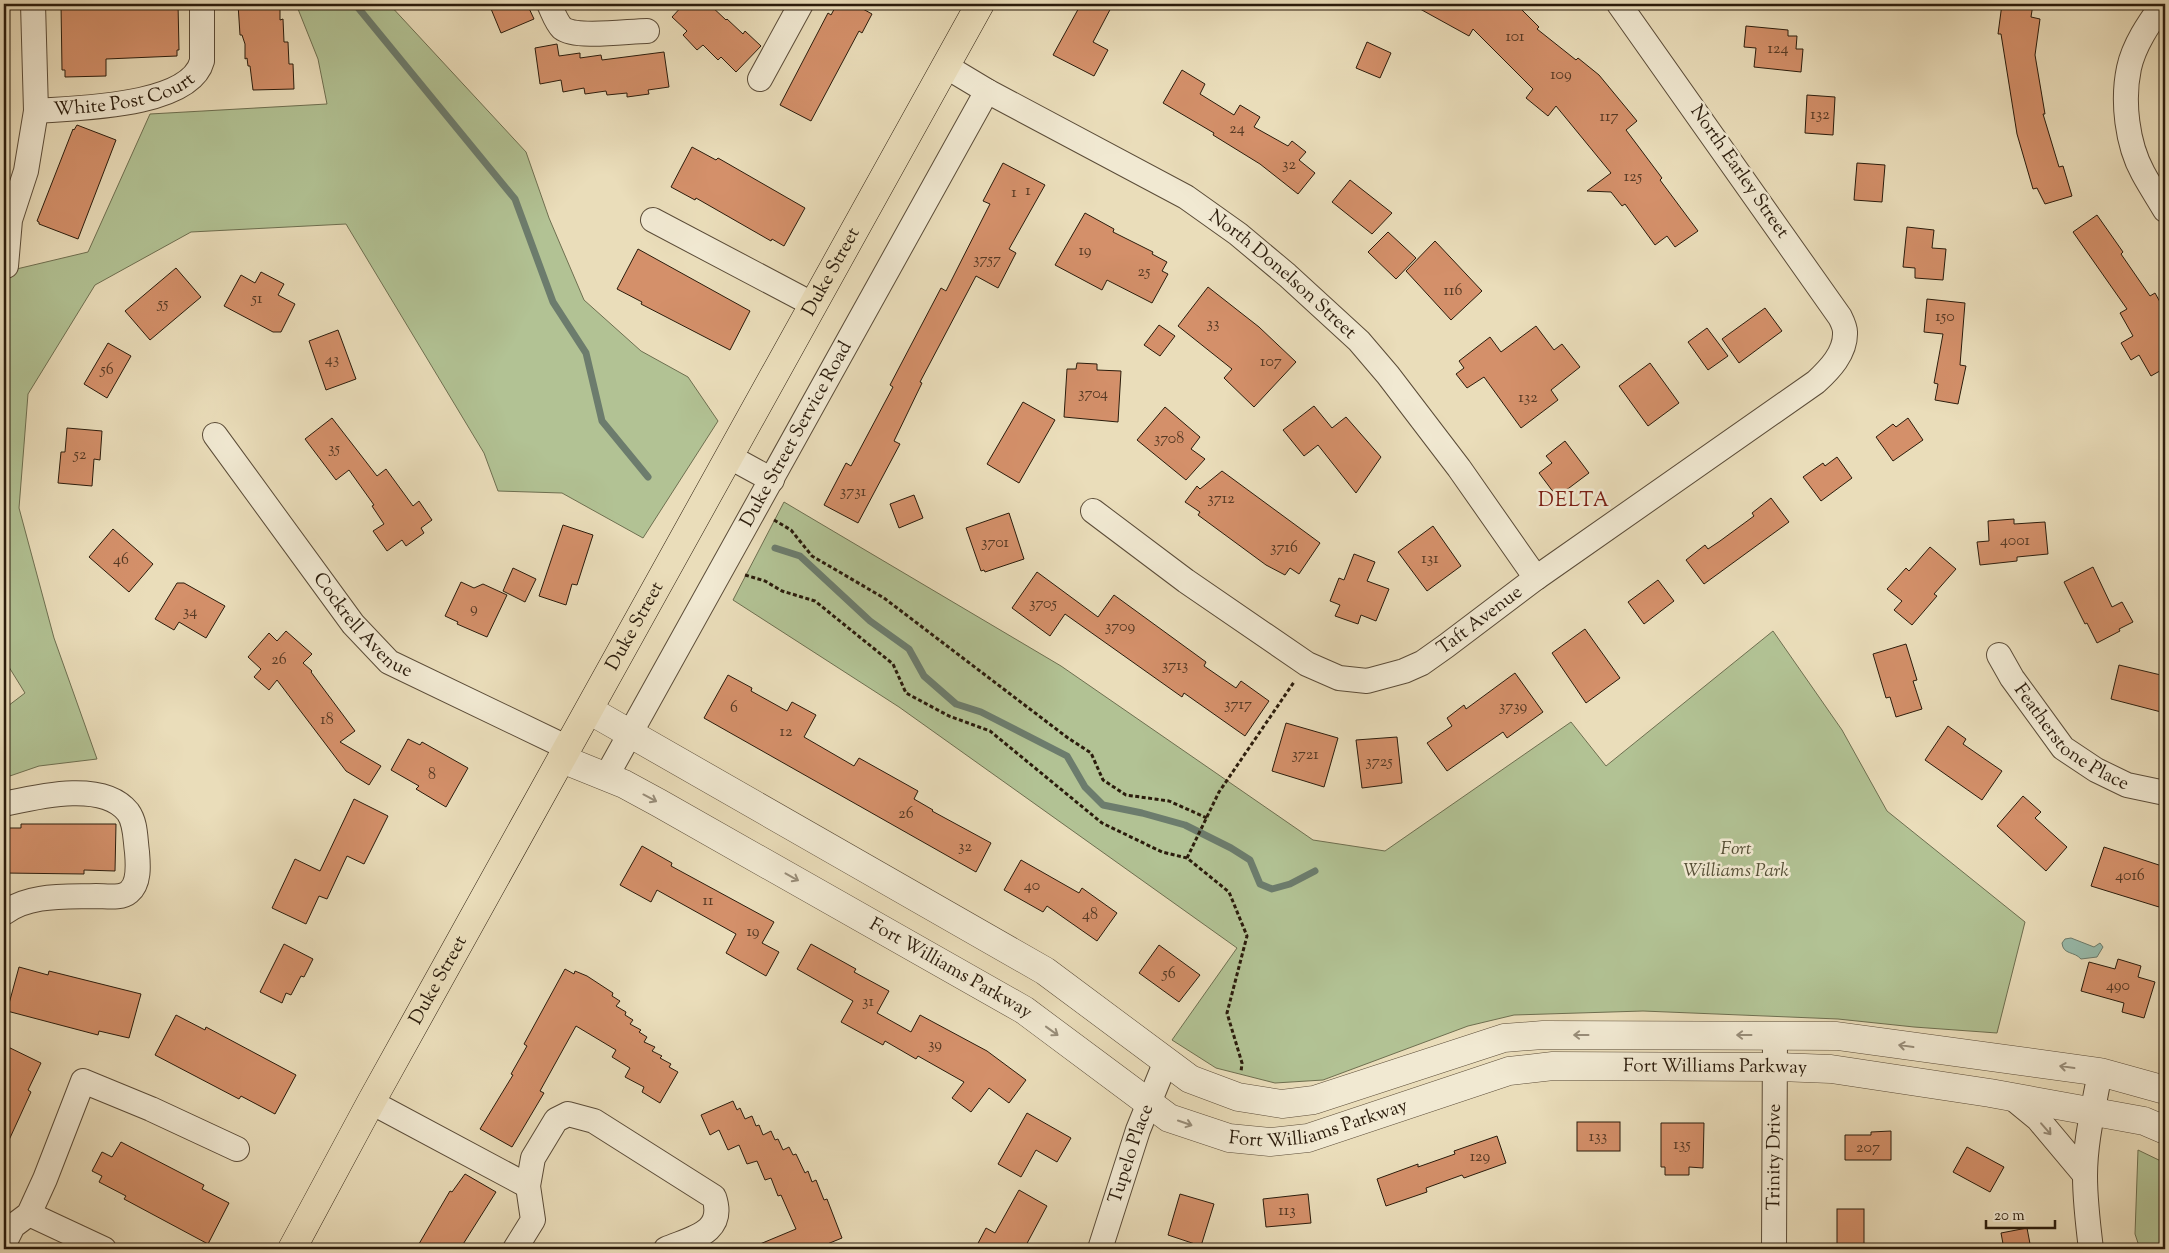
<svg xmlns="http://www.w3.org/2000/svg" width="2169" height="1253" viewBox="0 0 2169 1253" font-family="'Sorts Mill Goudy',serif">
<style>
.green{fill:#b2c294;stroke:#6e6f50}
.water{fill:#98bcad;stroke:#6c7c6d}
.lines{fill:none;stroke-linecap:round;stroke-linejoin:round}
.stream{stroke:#6c7c6d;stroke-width:7}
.building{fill:#d4906a;stroke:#2b1c0c}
.minor-casing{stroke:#5b4c38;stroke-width:26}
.tertiary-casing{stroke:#5b4c38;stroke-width:29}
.primary-casing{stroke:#2b1c0c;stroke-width:29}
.path{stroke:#2b1c0c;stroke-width:3;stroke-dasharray:4 2.5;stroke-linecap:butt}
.minor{stroke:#f1e9d2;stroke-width:24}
.tertiary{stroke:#f1e9d2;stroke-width:28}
.primary{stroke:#eaddba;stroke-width:28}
.oneway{stroke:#988d79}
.labels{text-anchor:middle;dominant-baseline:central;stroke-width:5;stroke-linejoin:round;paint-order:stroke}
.number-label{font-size:16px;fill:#553924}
.street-label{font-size:19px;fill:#2b1c0c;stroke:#f1e9d2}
.park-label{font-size:19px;font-style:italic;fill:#544e35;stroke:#f1e9d2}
.neighbourhood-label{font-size:20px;letter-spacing:1px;fill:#7a1f14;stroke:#f1e9d2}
</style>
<rect width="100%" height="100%" fill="#eaddba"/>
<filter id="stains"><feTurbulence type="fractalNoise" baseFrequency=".004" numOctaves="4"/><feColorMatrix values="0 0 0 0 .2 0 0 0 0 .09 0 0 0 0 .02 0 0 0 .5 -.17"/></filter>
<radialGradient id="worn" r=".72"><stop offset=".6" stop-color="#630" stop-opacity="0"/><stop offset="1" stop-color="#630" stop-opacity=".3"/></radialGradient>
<g class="green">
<path d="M296 4H389L526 152 549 218 584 300 641 351 688 377 718 421 643 538 562 493 498 491 484 453 346 224 191 232 95 285 28 394 19 508 54 638 97 759 39 766 4 778V709L25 693 4 659V272L88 252 150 114 327 104 318 59Z"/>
<path d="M784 502 1061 666 1313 840 1385 851 1571 722 1606 766 1773 631 1842 730 1887 811 2025 922 1997 1033 1914 1027 1838 1019 1643 1011 1514 1015 1468 1026 1323 1080 1275 1083 1216 1068 1172 1040 1237 948 899 707 733 600Z"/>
<path d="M2138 1150 2165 1163V1249H2140L2135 1234Z"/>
</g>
<path class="water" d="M2071 938 2094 947 2100 943 2103 947 2097 957 2081 959C2074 951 2063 955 2062 943L2065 939Z"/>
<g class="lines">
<g class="stream">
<path d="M355 4 515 199 553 302 586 353 602 421 648 477"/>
<path d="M775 548 800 556 870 621 909 649 924 676 956 704 981 712 1067 756 1085 787 1103 805 1142 813 1185 825 1231 848 1250 860 1260 884 1272 889 1290 884 1315 871"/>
</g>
</g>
<g class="building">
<path d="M61 4H178L179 50H177V56L106 59V76L65 77V70H62Z"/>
<path d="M238 4H280V20L283 19 284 42H288L289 64H293L294 89 253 90 250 66H248L247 58 245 59V44L242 35H240Z"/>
<path d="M489 4H527L534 19 501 33Z"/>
<path d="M684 4H709L726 20 727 19 743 34 745 31 761 46 736 72 721 57 718 60 703 45 697 50 683 35 687 31 672 17Z"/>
<path d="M837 4H854L872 14 862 33 859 31 811 121 780 105 828 13 831 15Z"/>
<path d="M1081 4H1113L1093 42 1108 50 1094 76 1053 55Z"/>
<path d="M1411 4H1516L1539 27 1537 29 1576 60 1578 58 1599 75 1637 121 1626 130 1662 178 1660 180 1698 231 1675 247 1667 236 1655 245 1625 204 1622 206 1611 192 1587 191 1611 173 1556 106 1548 116 1526 98 1533 89 1473 29 1469 36Z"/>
<path d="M2002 4H2033L2031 17 2040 19 2035 55 2045 114H2043L2059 167 2063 166 2072 196 2045 204 2037 188 2033 189 2017 134 2001 34H1998Z"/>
<path d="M1746 26 1788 30V36H1797L1796 49H1803L1801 72 1754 67 1756 48 1744 47Z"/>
<path d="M1367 42 1391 53 1380 78 1356 68Z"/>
<path d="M557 44 559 56 580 53V58L601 55 602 60 664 52 669 87 648 90 649 94 627 97V93L607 95 606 91 585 94 584 88 563 92 561 80 540 84 535 48Z"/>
<path d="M1182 70 1205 84 1200 94 1234 115 1240 105 1260 117 1254 127 1288 146 1292 141 1306 152 1299 160 1315 173 1298 194 1260 164 1213 135 1214 133 1163 103Z"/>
<path d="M1807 95 1835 97 1833 135 1805 133Z"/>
<path d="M77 125 116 140 78 239 39 224V222L37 221 73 129 74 130Z"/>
<path d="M692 147 716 160 718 158 805 208 784 246 772 239 771 241 696 198 695 200 671 187Z"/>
<path d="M1003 163 1045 185 1009 249 1016 253 998 288 976 276 920 382 922 383 894 441 900 444 858 523 824 505 846 463 851 466 893 387 890 385 941 288 946 291 990 204 983 201Z"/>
<path d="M1857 163 1885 165 1882 202 1854 200Z"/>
<path d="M1350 180 1392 213 1372 234 1332 202Z"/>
<path d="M1085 213 1114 229 1113 232 1153 252 1152 254 1167 262 1162 271 1168 274 1152 303 1107 280 1102 290 1055 265Z"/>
<path d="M2097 215 2123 252 2121 254 2150 296 2155 293 2165 311V368L2151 376 2139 355 2131 360 2121 343 2133 336 2120 313 2127 309 2073 232Z"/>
<path d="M1907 227 1934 230 1932 248 1946 249 1943 280 1915 278V268L1903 267Z"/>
<path d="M1388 232 1416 258 1396 279 1368 252Z"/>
<path d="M1435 241 1482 291 1451 320 1406 271Z"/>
<path d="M638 249 750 311 730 350 641 304 642 302 617 289Z"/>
<path d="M176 268 201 297 150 340 125 311Z"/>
<path d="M261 272 284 284 278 295 295 304 281 332H273L224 306 241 275 255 283Z"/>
<path d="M1208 287 1259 327 1296 362 1254 407 1224 378 1232 369 1178 326Z"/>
<path d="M1927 299 1965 303 1960 365 1966 366 1958 404 1935 400 1938 384 1934 383 1943 334 1924 332Z"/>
<path d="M1765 308 1782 331 1739 363 1722 339Z"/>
<path d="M1159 325 1175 336 1160 356 1144 345Z"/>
<path d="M1536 326 1554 350 1562 344 1580 367 1551 390 1558 400 1521 428 1484 377 1467 388 1456 374 1464 368 1459 361 1490 337 1501 352Z"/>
<path d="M1707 328 1728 356 1708 370 1688 342Z"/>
<path d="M338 330 356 379 326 390 309 341Z"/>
<path d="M108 343 131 356 107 398 84 384Z"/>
<path d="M1077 363 1097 364V370L1121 371 1118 422 1064 417 1067 369H1076Z"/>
<path d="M1650 363 1679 403 1648 426 1619 386Z"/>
<path d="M1023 402 1055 420 1019 483 987 464Z"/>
<path d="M1314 406 1332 428 1346 417 1381 457 1356 493 1318 445 1304 456 1283 430Z"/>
<path d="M1165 407 1200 437 1191 449 1205 459 1186 480 1137 440Z"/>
<path d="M332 418 377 476 386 469 413 506 419 501 432 520 421 528 424 533 406 546 402 540 387 551 373 531 384 524 372 506 374 505 349 470 336 480 305 439Z"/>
<path d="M1908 418 1923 440 1893 461 1876 437 1893 424 1896 427Z"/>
<path d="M67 428 102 431 100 460 94 459 92 486 58 483 61 452H65Z"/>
<path d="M1565 441 1589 473 1557 497 1539 473 1552 463 1546 456Z"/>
<path d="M1837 457 1852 478 1821 501 1803 477 1823 463 1825 466Z"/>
<path d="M1222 471 1320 543 1299 574 1290 568 1285 575 1266 565 1198 515 1200 512 1185 502 1197 486 1200 489Z"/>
<path d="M914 495 923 518 899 528 890 504Z"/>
<path d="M1771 498 1789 522 1704 584 1686 560 1705 545 1708 549 1720 541 1754 516 1752 513Z"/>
<path d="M1009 513 1024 559 985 572 984 570 981 571 966 528Z"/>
<path d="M2014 519V524L2045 522 2048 554 2017 557V561L1980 565 1977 542 1989 541 1988 521Z"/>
<path d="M563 525 593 535 577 585 572 584 566 605 539 596Z"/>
<path d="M1433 526 1461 566 1427 591 1398 552Z"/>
<path d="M113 529 153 564 129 592 89 557Z"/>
<path d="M1930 547 1956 569 1934 594 1937 596 1912 625 1894 610 1902 601 1887 589 1906 568 1909 571Z"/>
<path d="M1354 554 1375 562 1367 581 1389 589 1376 621 1361 615 1358 624 1335 616 1340 605 1330 601 1339 578 1344 580Z"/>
<path d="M2093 567 2112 607 2122 602 2133 622 2119 629 2120 631 2097 643 2087 623 2085 624 2064 582Z"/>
<path d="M513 568 536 579 525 602 503 591Z"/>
<path d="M1037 572 1098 617 1114 595 1206 662 1204 666 1236 688 1241 681 1269 701 1245 736 1184 693 1182 697 1065 614 1050 636 1012 608Z"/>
<path d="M1658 580 1674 601 1644 624 1628 602Z"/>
<path d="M461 582 474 588 483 584 507 595 487 637 457 624 458 622 445 616Z"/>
<path d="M177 583H184L225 606 206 638 179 622 174 630 155 619Z"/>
<path d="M1585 629 1620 678 1586 703 1552 653Z"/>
<path d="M286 631 312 654 303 663 312 671 311 672 355 731 340 742 381 766 369 785 346 771 277 680 269 690 254 677 261 669 248 657 269 633 277 641Z"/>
<path d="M1906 644 1917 680 1913 681 1922 709 1896 717 1890 697 1886 698 1873 654Z"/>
<path d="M2119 665 2165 676V713L2111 699Z"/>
<path d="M1515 673 1543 712 1507 738 1503 732 1447 771 1427 743 1452 726 1447 718 1464 705 1466 709Z"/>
<path d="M728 675 752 688 751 691 787 711 792 702 816 715 804 737 854 766 859 758 918 791 914 799 933 810 932 811 991 843 976 872 704 718Z"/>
<path d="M1286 723 1338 738 1324 787 1272 771Z"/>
<path d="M1948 726 1966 739 1963 744 2002 771 1982 800 1925 760Z"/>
<path d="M1397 737 1402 783 1362 788 1356 740Z"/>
<path d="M408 739 420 745 422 742 468 768 446 807 416 789 419 786 391 770Z"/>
<path d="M2023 796 2041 812 2035 818 2067 847 2046 871 1997 826Z"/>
<path d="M354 799 388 816 364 864 347 856 327 899 319 896 306 924 272 908 295 859 320 871Z"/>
<path d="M21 824H116L115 871 84 870V874L4 873V828H21Z"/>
<path d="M642 846 672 863 671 866 774 922 762 943 779 952 766 976 726 953 736 934 657 890 651 902 620 885Z"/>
<path d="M2104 847 2165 867V888L2159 907 2091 886Z"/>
<path d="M1021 860 1079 893 1082 888 1117 913 1097 941 1047 906 1043 912 1004 890Z"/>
<path d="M284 944 313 959 304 977 301 976 291 995 286 993 282 1003 260 992Z"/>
<path d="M811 944 856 969 854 972 889 991 877 1013 911 1032 920 1015 987 1051 1026 1080 1009 1103 989 1088 971 1112 952 1098 964 1082 918 1056 916 1059 885 1041 883 1045 841 1022 853 1001 797 969Z"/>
<path d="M1159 945 1200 975 1179 1002 1139 973Z"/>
<path d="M2118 959 2141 966 2138 977 2155 982 2144 1018 2122 1012 2124 1003 2081 991 2089 962 2115 969Z"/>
<path d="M19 967 48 975 49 971 141 994 129 1038 99 1031 98 1035 7 1011Z"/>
<path d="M565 969 574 974 575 971 587 976 613 993 612 996 620 1001 616 1006 626 1012 625 1015 633 1020 630 1024 641 1030 639 1032 647 1037 644 1042 655 1047 652 1051 662 1056 660 1058 671 1064 669 1067 678 1072 660 1103 642 1092 644 1087 625 1077 630 1068 612 1057 616 1050 576 1026 540 1091 544 1093 512 1147 480 1129 513 1075 511 1074 527 1046 524 1044Z"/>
<path d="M176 1015 205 1030 206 1027 296 1075 275 1114 241 1096 239 1099 155 1055Z"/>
<path d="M4 1045 41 1063 28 1090 31 1092 4 1151Z"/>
<path d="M733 1101 737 1110 740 1108 745 1119 752 1116 756 1126 759 1125 763 1135 771 1131 775 1140 778 1139 783 1150 789 1147 793 1155 796 1154 805 1173 808 1171 812 1182 816 1180 824 1200 827 1199 842 1238 815 1249H748L796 1229 781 1195 778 1196 771 1178 765 1180 757 1161 747 1164 739 1145 728 1150 719 1130 710 1135 701 1115Z"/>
<path d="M1027 1113 1071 1138 1057 1162 1036 1150 1021 1177 998 1164Z"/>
<rect x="1577" y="1122" width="43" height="29"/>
<path d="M1661 1123H1704L1703 1168 1689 1167V1175H1665V1167H1661Z"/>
<path d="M1891 1131V1160H1845V1135H1871V1132Z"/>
<path d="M1497 1136 1506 1163 1464 1178 1462 1175 1426 1188 1427 1192 1386 1206 1377 1179 1418 1164V1167L1455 1154 1454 1151Z"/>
<path d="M121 1142 204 1185 202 1189 229 1203 208 1244 124 1199 126 1196 99 1182 102 1176 92 1171 102 1152 112 1157Z"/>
<path d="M1967 1147 2004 1167 1990 1192 1953 1172Z"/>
<path d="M465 1174 496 1192 460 1249H416L450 1191 452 1192Z"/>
<path d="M1019 1190 1047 1206 1024 1249H975L986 1228 995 1233Z"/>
<path d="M1180 1194 1214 1204 1201 1246 1168 1235Z"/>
<path d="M1308 1194 1311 1223 1266 1227 1263 1199Z"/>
<rect x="1837" y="1209" width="27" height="40"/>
<path d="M2027 1228 2031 1249H2004L2001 1233Z"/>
</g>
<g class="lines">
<defs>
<g id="minor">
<path d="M549 4C553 12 556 22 562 28 576 39 629 31 647 31"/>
<path d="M2163 4C2149 23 2134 45 2129 68 2122 101 2127 144 2143 173 2150 186 2158 198 2165 210"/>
<path id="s1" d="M947 67 987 91 1186 197 1238 234 1287 275 1359 341 1388 375 1459 468 1536 578"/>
<path d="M760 79 801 4"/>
<path id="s2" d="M36 111C76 108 190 107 202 61V4"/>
<path d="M653 220 814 305"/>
<path d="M6 266 10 220 26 171 36 111 33 4"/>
<path id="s3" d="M215 435 353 624 389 662 568 748"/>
<path d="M730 457 772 480"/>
<path id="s4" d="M1093 511 1186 581 1307 664 1339 678 1367 681 1404 671 1422 663 1446 646 1536 578 1816 382C1829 370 1846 353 1845 332 1845 327 1842 321 1840 317L1619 4"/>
<path id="s5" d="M1999 655 2012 678 2063 748 2096 770 2127 785 2165 793"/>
<path id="s6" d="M606 777 987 91"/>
<path d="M4 804C36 797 103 780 128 812 136 823 135 838 137 852 138 864 140 883 129 892 121 899 106 896 96 896 65 897 29 894 4 913"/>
<path d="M2010 1096 2038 1119 2085 1175"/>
<path d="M371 1102 528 1186"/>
<path d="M29 1214 104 1249"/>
<path d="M4 1244 13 1226 29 1214 45 1179 83 1081 151 1109 237 1149"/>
<path d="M515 1249 533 1220 528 1186 533 1158 556 1120 568 1114 594 1121 714 1197C726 1233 692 1238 666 1249"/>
<path id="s7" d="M1100 1249 1138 1130 1166 1061"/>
<path id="s8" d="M1774 1249 1775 1035"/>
<path d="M2091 1249C2088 1225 2085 1201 2085 1176 2085 1141 2094 1106 2100 1072"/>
</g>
<g id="tertiary">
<path d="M589 710 1045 971 1190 1079 1238 1097 1282 1104 1314 1100 1504 1038 1543 1035 1837 1036 2100 1072 2165 1090"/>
<path id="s9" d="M562 759 624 784 659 803 1024 1010 1169 1118 1229 1138 1270 1142 1308 1138 1509 1071 1553 1066 1775 1067 1831 1069 1990 1093 2144 1121 2165 1130"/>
</g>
<g id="primary">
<path id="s10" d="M292 1249 371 1102 980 4"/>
</g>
</defs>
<use href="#minor" class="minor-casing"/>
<use href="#tertiary" class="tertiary-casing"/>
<use href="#primary" class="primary-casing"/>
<g class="path">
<path d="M774 520 791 530 812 556 884 598 1068 738 1091 753 1103 780 1126 795 1169 801 1207 818"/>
<path d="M745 575 765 581 782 591 815 601 893 664 906 693 949 716 990 731 1102 823 1162 852 1187 858 1229 892 1247 936 1227 1013 1242 1063 1241 1072"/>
<path d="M1187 858 1219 792 1294 682"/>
</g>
<use href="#minor" class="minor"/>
<use href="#tertiary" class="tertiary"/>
<use href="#primary" class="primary"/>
</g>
<defs><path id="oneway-shaft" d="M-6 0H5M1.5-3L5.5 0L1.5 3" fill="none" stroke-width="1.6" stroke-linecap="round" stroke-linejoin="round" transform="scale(1.25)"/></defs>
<g class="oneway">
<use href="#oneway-shaft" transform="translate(650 798) rotate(28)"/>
<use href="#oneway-shaft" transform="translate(792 877) rotate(29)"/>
<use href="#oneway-shaft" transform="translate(1052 1031) rotate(36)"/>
<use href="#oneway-shaft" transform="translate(1581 1035) rotate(180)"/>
<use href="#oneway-shaft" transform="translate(1744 1035) rotate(180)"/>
<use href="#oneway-shaft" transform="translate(1906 1046) rotate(-172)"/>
<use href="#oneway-shaft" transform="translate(2067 1067) rotate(-172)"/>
<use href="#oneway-shaft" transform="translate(1185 1123) rotate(19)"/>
<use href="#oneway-shaft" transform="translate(2046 1129) rotate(49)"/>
</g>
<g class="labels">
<g class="number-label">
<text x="1515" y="37">101</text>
<text x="1778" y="49">124</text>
<text x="1561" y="75">109</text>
<text x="1820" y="115">132</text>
<text x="1609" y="117">117</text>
<text x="1237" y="129">24</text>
<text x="1289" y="165">32</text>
<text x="1633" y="177">125</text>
<text x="1028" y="191">1</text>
<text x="1014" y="193">1</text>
<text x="1085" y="251">19</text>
<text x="987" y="260">3757</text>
<text x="1144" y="272">25</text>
<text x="1453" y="291">116</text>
<text x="257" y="299">51</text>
<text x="163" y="304">55</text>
<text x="1945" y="317">150</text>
<text x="1213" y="324">33</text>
<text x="332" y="360">43</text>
<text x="1271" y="362">107</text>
<text x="107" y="370">56</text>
<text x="1093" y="394">3704</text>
<text x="1528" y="398">132</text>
<text x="1169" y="439">3708</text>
<text x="334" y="449">35</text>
<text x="80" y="455">52</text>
<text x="853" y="492">3731</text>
<text x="1221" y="499">3712</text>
<text x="2015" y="541">4001</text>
<text x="995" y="543">3701</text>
<text x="1284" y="548">3716</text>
<text x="1430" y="559">131</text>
<text x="121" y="560">46</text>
<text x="1043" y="604">3705</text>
<text x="474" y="609">9</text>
<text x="190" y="612">34</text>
<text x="1120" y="627">3709</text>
<text x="279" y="660">26</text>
<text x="1175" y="666">3713</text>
<text x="1238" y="705">3717</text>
<text x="1513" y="707">3739</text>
<text x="734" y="708">6</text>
<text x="327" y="720">18</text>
<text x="786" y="732">12</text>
<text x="1305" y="755">3721</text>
<text x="1379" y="762">3725</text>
<text x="432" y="775">8</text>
<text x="906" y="814">26</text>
<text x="965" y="847">32</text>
<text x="2130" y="876">4016</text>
<text x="1032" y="886">40</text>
<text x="708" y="901">11</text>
<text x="1090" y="915">48</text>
<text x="753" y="932">19</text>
<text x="1169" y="974">56</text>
<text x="2118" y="986">490</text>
<text x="868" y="1002">31</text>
<text x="935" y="1045">39</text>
<text x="1598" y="1137">133</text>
<text x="1682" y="1145">135</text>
<text x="1868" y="1148">207</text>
<text x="1480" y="1157">129</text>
<text x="1287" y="1211">113</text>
</g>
<g class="street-label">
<text stroke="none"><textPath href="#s2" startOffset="90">White Post Court</textPath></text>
<text transform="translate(1739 172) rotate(55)">North Earley Street</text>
<text stroke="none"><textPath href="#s10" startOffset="1116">Duke Street</textPath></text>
<text stroke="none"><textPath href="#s1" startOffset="396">North Donelson Street</textPath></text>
<text stroke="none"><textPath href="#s6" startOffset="392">Duke Street Service Road</textPath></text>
<text stroke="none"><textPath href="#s4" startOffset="456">Taft Avenue</textPath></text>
<text stroke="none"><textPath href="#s3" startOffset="242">Cockrell Avenue</textPath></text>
<text stroke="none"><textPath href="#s10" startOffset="711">Duke Street</textPath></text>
<text stroke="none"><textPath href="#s5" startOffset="112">Featherstone Place</textPath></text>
<text stroke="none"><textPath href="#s9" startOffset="442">Fort Williams Parkway</textPath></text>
<text stroke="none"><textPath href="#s10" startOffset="306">Duke Street</textPath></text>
<text stroke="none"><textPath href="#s9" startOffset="1268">Fort Williams Parkway</textPath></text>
<text stroke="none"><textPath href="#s9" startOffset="862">Fort Williams Parkway</textPath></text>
<text stroke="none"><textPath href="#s7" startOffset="100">Tupelo Place</textPath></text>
<text stroke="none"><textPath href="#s8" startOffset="92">Trinity Drive</textPath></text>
</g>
<g class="park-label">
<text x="1736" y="849">Fort<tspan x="1736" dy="22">Williams Park</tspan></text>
</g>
<g class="neighbourhood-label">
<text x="1574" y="501">DELTA</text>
</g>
</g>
<rect width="2169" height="1253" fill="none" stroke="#eaddba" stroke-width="20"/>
<rect x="5" y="5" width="2159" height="1243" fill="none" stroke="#2b1c0c" stroke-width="2.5"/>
<rect x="10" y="10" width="2149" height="1233" fill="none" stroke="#2b1c0c"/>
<path d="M1986 1220v8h69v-8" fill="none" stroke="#2b1c0c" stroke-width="2.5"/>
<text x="1994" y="1220" font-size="15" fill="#2b1c0c" stroke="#f1e9d2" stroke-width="4" paint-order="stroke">20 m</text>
<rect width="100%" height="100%" filter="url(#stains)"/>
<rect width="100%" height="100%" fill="url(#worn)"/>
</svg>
